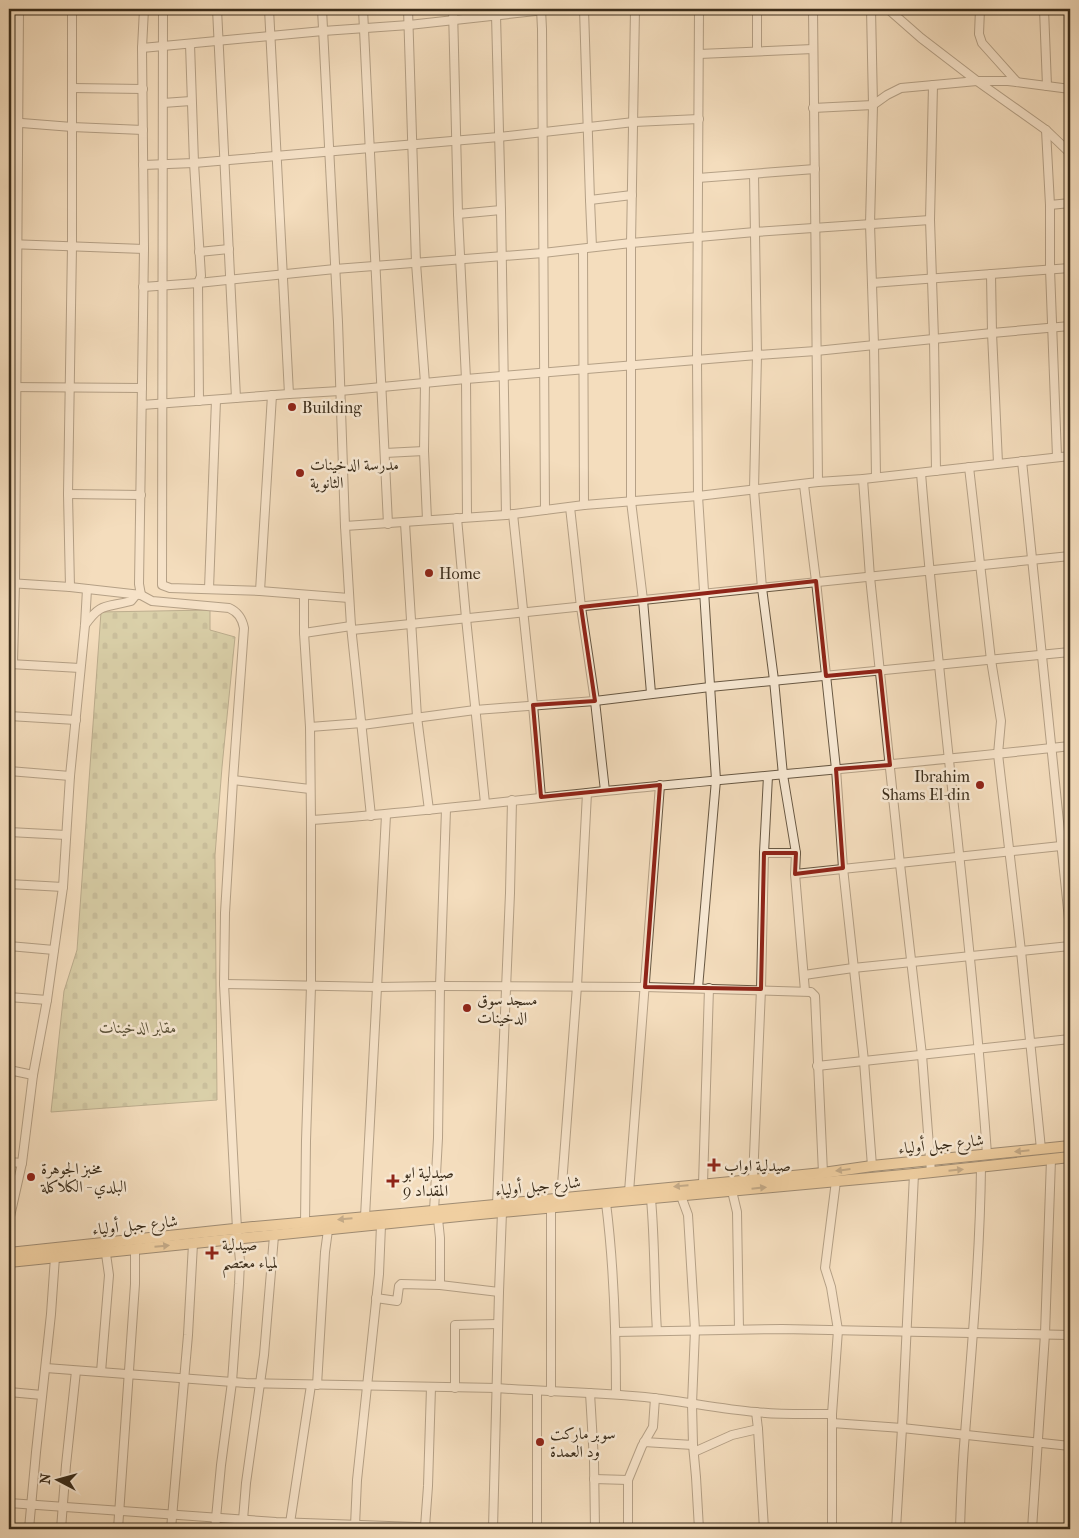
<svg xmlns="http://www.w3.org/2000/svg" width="1079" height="1538" viewBox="0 0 1079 1538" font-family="'IM FELL French Canon',Amiri,serif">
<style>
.cemetery{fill:url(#cemetery-stones);stroke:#7a7656}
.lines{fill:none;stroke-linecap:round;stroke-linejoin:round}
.minor-casing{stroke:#685843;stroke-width:10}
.major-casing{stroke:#3a2c1a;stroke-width:12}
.minor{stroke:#f8e9d4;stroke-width:8}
.major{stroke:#eabe7e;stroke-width:10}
.oneway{fill:#896e47}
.marked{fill:none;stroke:#8f2418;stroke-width:4;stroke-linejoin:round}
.poi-dot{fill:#8f2418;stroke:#f8e9d4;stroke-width:2}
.labels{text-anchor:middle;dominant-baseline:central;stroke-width:5;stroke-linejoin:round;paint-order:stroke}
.poi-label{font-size:16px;fill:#3a2c1a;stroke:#f8e9d4;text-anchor:start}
.park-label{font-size:16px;font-style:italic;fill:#5a5138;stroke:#f8e9d4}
.street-label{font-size:16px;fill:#3a2c1a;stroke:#f8e9d4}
</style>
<defs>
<pattern id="cemetery-stones" width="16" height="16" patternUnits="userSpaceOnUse" patternTransform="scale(1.25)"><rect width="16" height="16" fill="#bbc191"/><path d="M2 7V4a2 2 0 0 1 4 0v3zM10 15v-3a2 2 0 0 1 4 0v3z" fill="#999d76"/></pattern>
</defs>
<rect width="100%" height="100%" fill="#f4ddbd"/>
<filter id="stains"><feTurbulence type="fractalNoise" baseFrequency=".004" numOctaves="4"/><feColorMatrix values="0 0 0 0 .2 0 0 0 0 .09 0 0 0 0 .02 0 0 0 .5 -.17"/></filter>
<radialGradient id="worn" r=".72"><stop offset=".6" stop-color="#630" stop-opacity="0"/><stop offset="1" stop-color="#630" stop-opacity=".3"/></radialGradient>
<path class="cemetery" d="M210 610V630L235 637 222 767 215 855 217 1100 51 1112 64 991 77 950 101 612Z"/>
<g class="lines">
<defs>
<g id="minor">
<path d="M163 9 162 585 170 588 260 591 349 598"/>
<path d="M217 9 236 398"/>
<path d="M269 9 289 394"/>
<path d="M322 9 338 322 345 526 351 626 371 816"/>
<path d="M363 9 388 524"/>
<path d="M408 9 416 263 425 383 424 451 427 520"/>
<path d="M453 9 458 214 466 379 467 517"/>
<path d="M541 9 542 29 545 510"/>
<path d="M584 9 590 200 592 247"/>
<path d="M635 9 631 243V501L643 600 651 693"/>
<path d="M813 9 818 482"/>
<path d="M871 9 873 105 870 224 874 345 876 477"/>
<path d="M888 9 921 38 977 81 1046 130 1070 153"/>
<path d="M980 9 979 34 982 43 1017 82"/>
<path d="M1044 9 1047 86"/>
<path d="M496 15 501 210 506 515"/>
<path d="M190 44 194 163 201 276 198 283 199 401"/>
<path d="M142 48 323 31 409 25 554 9"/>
<path d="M757 51V9"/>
<path d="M699 54 813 49"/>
<path d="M933 85 930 220 934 339 936 471"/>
<path d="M72 88 143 89"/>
<path d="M163 103 191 101"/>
<path d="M813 108 873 105 887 95 901 88 977 81H1008L1070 89"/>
<path d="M9 122 72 127 143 130"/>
<path d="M1046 130 1050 205V269L1057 457"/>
<path d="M143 165 194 163 499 137 634 122 699 119"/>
<path d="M754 174 757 355 754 490 762 588 774 680 783 775 796 853 795 874 805 991"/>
<path d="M698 178 815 169"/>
<path d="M590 200 632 195"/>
<path d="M1050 205 1070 203"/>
<path d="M458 214 501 210"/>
<path d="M9 244 144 249"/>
<path d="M583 249 584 505"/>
<path d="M199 252 229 249"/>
<path d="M991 274 992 333 998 463"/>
<path d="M872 283 1070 268"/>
<path d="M143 287 198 283 335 269 543 253 631 243 755 232 930 220"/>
<path d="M9 387 142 388"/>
<path d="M142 405 289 394 340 391 466 379 757 355 816 351 992 333 1070 326"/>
<path d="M385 453 424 451"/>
<path d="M1022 461 1070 929"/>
<path d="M969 467 991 660 1001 721 998 754 1021 951 1041 1149"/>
<path d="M921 473C939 700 971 927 987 1154"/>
<path d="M863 479 870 577 900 864 922 1055 931 1172"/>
<path d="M804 485 816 581 836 769 843 868 864 1061 872 1166"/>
<path d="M68 494 141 495"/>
<path d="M570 507 581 607 595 701 605 791"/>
<path d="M513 514 533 705 541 797"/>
<path d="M457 518 466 618 485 803"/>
<path d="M405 523 417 717 429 810"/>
<path d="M345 526 506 515 584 505 698 496 818 482 863 479 1070 456"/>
<path d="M9 583 70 587 141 595 152 601 229 608C238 612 242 618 244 628L233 780 225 913 224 984 237 1229 240 1261 239 1284 232 1382 221 1465 215 1529"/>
<path d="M70 587 68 494 72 246V9"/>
<path d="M209 589 216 400"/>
<path d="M260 591 272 395"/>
<path d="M141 595 139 584 144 249 142 48 144 9"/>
<path d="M304 595V633L310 727 311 820V986L306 1141 305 1223"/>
<path d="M85 625C101 602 106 608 131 601L136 595"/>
<path d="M352 630 1070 556"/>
<path d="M304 633 351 626"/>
<path d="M10 664 80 668"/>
<path d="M13 664 15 584 19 9"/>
<path d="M9 716 76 720"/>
<path d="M362 725 475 710 595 701 710 687 1070 652"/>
<path d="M310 727 362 723"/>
<path d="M9 771 70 776"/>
<path d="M233 780 310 789"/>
<path d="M311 820C413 813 515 800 616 790 768 775 919 763 1070 746"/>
<path d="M9 832 66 835"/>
<path d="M764 853H796"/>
<path d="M795 874 1070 845"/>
<path d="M9 884 63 887"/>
<path d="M9 946 54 950"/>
<path d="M804 975 853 968 1070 946"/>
<path d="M224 984 378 987 440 986 645 987 811 992 815 996 823 1173"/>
<path d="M698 988 716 780 698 496 697 360 699 9"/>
<path d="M9 997 47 1000"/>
<path d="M817 1066 1070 1039"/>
<path d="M9 1070 33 1075"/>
<path d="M9 1086 11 1071"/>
<path d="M9 1162 22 1163"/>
<path d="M753 1180 761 989 764 853 768 776"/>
<path d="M703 1184 709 988"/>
<path d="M732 1191 737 1212 739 1329"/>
<path d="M629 1192 660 785"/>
<path d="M681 1196 688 1215 695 1330 692 1404 693 1445 696 1477 699 1529"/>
<path d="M561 1198 577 986 587 793"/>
<path d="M651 1199C655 1243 654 1287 657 1331"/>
<path d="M606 1203C614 1266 616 1330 616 1394"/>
<path d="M497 1205 510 893 512 800"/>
<path d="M434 1211 438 1138 440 986 446 809"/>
<path d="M365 1217 386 815"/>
<path d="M438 1219 440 1238V1285"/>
<path d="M9 1221 22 1163 33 1075 47 1000 63 887 70 776 85 625 87 589"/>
<path d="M376 1298 397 1301 399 1286 401 1284 440 1285 499 1292"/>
<path d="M615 1332 782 1329 1070 1335"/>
<path d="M46 1368 246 1383 497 1388C549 1392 601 1392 653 1398 688 1402 721 1409 756 1412 781 1415 806 1414 832 1414"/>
<path d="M101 1372 109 1275 105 1247"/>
<path d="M317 1385 325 1252 328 1230"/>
<path d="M455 1388V1325L498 1324"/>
<path d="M537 1391V1529"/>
<path d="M9 1392 42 1395"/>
<path d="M551 1392V1208"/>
<path d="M590 1393 594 1461 595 1529"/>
<path d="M756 1412 758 1429 764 1529"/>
<path d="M832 1423 902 1428 1070 1446"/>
<path d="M644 1442 693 1445"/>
<path d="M694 1452 732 1435 758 1429"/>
<path d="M594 1479 628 1480"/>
<path d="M9 1503 276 1522 473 1529"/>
<path d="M243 1520 246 1483 264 1355 274 1236"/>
<path d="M290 1523 311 1385"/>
<path d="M355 1526 357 1480 379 1274 381 1225"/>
<path d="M425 1527 428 1486 431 1387"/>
<path d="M29 1529 36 1452 51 1314 55 1257"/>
<path d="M61 1529 66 1465 76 1371"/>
<path d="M118 1529 135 1284V1249"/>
<path d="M171 1529 188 1335 193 1244"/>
<path d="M493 1529 499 1292 502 1212"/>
<path d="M628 1529V1480L642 1446 653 1427 655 1398"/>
<path d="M832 1529V1414L838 1330 831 1287 825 1268 836 1181"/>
<path d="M896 1529 902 1428 914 1174"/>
<path d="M960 1529C961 1497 962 1466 965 1434 972 1345 980 1256 981 1167"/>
<path d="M1032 1529 1045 1334 1051 1159"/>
</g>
<g id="major">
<path d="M9 1253 253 1227 401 1214 823 1173 872 1166 1070 1146"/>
<path d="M9 1262 469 1215 914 1174 1070 1157"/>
</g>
</defs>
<use href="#minor" class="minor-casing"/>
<use href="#major" class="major-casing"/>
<use href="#minor" class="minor"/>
<use href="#major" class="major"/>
</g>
<defs><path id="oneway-solid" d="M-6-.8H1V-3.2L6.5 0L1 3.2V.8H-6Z" transform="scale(1.25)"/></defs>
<g class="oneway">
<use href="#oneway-solid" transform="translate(1022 1151) rotate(174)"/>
<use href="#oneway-solid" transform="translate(843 1170) rotate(173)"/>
<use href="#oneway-solid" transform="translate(956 1170) rotate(-6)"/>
<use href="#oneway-solid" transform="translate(681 1186) rotate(175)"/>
<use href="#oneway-solid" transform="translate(759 1188) rotate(-6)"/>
<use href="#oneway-solid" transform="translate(345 1219) rotate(175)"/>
<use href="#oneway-solid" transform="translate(162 1246) rotate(-5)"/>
</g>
<path d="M0 0H1079V1538H0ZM816 581 826 676 880 671 890 765 836 769 843 868 795 874 796 853H764L761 989 645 987 660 785 541 797 533 705 595 701 581 607Z" fill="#f4ddbd" fill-opacity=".55" fill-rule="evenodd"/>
<path class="marked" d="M816 581 826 676 880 671 890 765 836 769 843 868 795 874 796 853H764L761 989 645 987 660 785 541 797 533 705 595 701 581 607Z"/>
<g class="poi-dot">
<circle cx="292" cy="407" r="5"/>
<circle cx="300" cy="473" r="5"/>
<circle cx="429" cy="573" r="5"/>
<circle cx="980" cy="785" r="5"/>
<circle cx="467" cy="1008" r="5"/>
<path d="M711.5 1157.5h5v5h5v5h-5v5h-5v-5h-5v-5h5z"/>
<circle cx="31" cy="1177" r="5"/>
<path d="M390.5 1173.5h5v5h5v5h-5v5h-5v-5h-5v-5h5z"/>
<path d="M209.5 1245.5h5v5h5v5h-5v5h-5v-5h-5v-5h5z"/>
<circle cx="540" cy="1442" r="5"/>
</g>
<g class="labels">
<g class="poi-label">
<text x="302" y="407">Building</text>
<text x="310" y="464">مدرسة الدخينات<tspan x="310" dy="18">الثانوية</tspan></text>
<text x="439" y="573">Home</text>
<text x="970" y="776" text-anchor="end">Ibrahim<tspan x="970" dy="18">Shams El-din</tspan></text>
<text x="477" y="999">مسجد سوق<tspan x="477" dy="18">الدخينات</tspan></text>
<text x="724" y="1165">صيدلية اواب</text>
<text x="41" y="1168">مخبز الجوهرة<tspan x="41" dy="18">البلدي - الكلاكلة</tspan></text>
<text x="403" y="1172">صيدلية ابو<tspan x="403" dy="18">المقداد 9</tspan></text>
<text x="222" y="1244">صيدلية<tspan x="222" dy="18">لمياء معتصم</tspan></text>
<text x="550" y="1433">سوبر ماركت<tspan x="550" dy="18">ود العمدة</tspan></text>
</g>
<g class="park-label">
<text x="138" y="1027">مقابر الدخينات</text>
</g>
<g class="street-label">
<text transform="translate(941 1144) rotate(-6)">شارع جبل أولياء</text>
<text transform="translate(538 1186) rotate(-6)">شارع جبل أولياء</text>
<text transform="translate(135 1225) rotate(-6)">شارع جبل أولياء</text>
</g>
</g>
<rect width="1079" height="1538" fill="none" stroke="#f4ddbd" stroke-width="30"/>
<rect x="10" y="10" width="1059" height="1518" fill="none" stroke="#3a2c1a" stroke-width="2.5"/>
<rect x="15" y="15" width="1049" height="1508" fill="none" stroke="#3a2c1a"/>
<g transform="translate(58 1480) rotate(276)" stroke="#f8e9d4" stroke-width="4" paint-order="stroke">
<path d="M0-4L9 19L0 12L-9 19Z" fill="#3a2c1a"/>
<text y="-8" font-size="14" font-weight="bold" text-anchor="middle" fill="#3a2c1a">N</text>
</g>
<rect width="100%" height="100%" filter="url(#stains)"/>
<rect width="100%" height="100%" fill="url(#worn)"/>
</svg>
